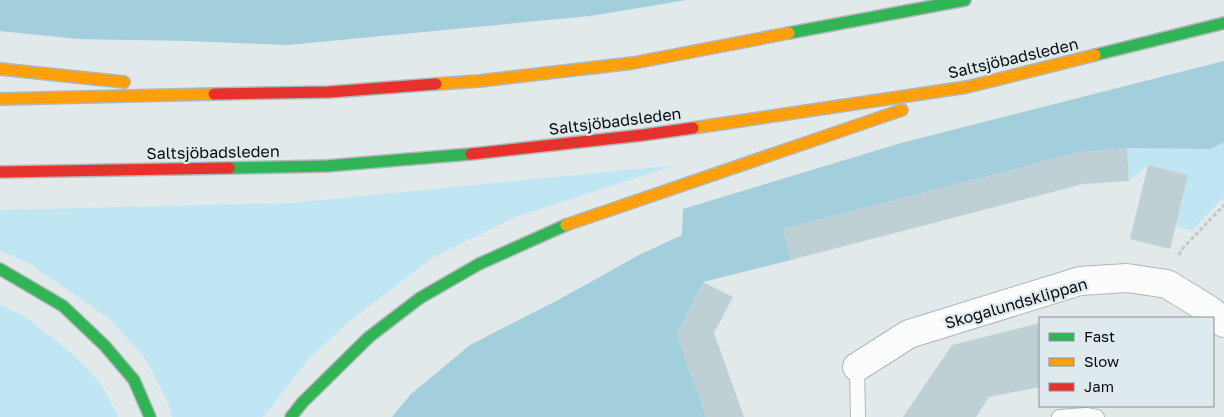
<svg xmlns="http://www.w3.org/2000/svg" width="1224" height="417" viewBox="0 0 1224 417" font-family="'Golos Text',sans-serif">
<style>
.green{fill:#bfe6f2}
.forest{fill:#a3cedb}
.building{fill:#bfd0d5}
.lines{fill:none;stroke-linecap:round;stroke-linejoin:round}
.lane-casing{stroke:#b1b6b7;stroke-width:16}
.street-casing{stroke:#b1b6b7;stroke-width:30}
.fast-casing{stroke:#b1b6b7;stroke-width:14}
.slow-casing{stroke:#b1b6b7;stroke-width:14}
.jam-casing{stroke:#b1b6b7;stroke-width:14}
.path{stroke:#c4c6c7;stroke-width:3;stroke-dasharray:4 2.5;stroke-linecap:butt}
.lane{stroke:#fbfcfc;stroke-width:14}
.street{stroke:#fbfcfc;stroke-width:28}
.fast{stroke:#30b455;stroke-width:11}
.slow{stroke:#ff9f0a;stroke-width:11}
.jam{stroke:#e5322d;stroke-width:11}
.labels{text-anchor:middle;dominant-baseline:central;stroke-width:4.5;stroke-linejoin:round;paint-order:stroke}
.street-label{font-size:16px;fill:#090c0e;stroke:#dfeaee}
</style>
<rect width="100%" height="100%" fill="#e2e9ea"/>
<g class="green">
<path d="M1224 142V197L1203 218 1193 231 1176 226 1188 175 1148 165 1129 181 1127 148 1211 149Z"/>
<path d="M676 165 515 217 432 258 351 320 310 357 263 417H172L168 402 145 358 110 319 28 263 0 251V210L292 203Z"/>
<path d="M0 305 24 316 74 355 101 384 118 417H0Z"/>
</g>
<g class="forest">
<path d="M0 0H687L590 16 288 45 187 41 78 39 0 31Z"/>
<path d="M1224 61V142L1211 149 1127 148 1081 152 783 229 791 260 703 282 677 334 706 417H392L411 394 470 345 560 299 639 255 682 235 683 209 901 143Z"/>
</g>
<g class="building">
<path d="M1127 148 1129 181 1083 184 791 260 783 229 1081 152Z"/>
<path d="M1148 165 1188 175 1170 249 1130 239Z"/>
<path d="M703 282 733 297 714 333 744 417H706L677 334Z"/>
<path d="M1040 323V387L989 397 976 417H903L952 345Z"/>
</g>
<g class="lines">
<defs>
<g id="lane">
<path d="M857 367 858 417"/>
<path d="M1059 417 1086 415 1097 417"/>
</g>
<path id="street" d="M857 367 909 334 1080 281 1127 278 1167 284 1211 311 1224 323"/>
<g id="fast">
<path d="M789 33 965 0"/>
<path d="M1095 55 1224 23"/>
<path d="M229 168 326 166 471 154"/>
<path d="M0 269 63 306 105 346 134 380 150 417"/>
<path d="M291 417 302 403 369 337 420 298 479 264 566 225"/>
</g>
<g id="slow">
<path d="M0 69 124 82"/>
<path d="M436 84 479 81 633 63 789 33"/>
<path d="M0 99 214 94"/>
<path d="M693 128 967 87 1095 55"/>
<path d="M566 225 902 110"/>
</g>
<g id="jam">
<path d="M214 94 329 92 436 84"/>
<path d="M471 154 643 135 693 128"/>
<path d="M0 172 229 168"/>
</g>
</defs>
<use href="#lane" class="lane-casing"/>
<use href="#street" class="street-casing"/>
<use href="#fast" class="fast-casing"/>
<use href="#slow" class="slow-casing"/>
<use href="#jam" class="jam-casing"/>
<path class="path" d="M1179 255 1181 250 1224 205"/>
<use href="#lane" class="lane"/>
<use href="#street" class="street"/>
<use href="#fast" class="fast"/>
<use href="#slow" class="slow"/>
<use href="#jam" class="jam"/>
</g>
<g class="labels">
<g class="street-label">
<text transform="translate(1013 58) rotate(-13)">Saltsjöbadsleden</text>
<text transform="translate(615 121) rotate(-7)">Saltsjöbadsleden</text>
<text transform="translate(213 152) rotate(-1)">Saltsjöbadsleden</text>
<text transform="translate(1016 303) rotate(-16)">Skogalundsklippan</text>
</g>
</g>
<rect x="1039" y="317" width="175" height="90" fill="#dfeaee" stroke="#899194"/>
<rect x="1049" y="333" width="25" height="8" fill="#30b455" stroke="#899194"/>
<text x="1084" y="342" font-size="15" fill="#090c0e">Fast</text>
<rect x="1049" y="358" width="25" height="8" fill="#ff9f0a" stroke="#899194"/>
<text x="1084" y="367" font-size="15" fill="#090c0e">Slow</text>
<rect x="1049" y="383" width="25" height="8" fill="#e5322d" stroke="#899194"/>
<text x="1084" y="392" font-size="15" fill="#090c0e">Jam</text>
</svg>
